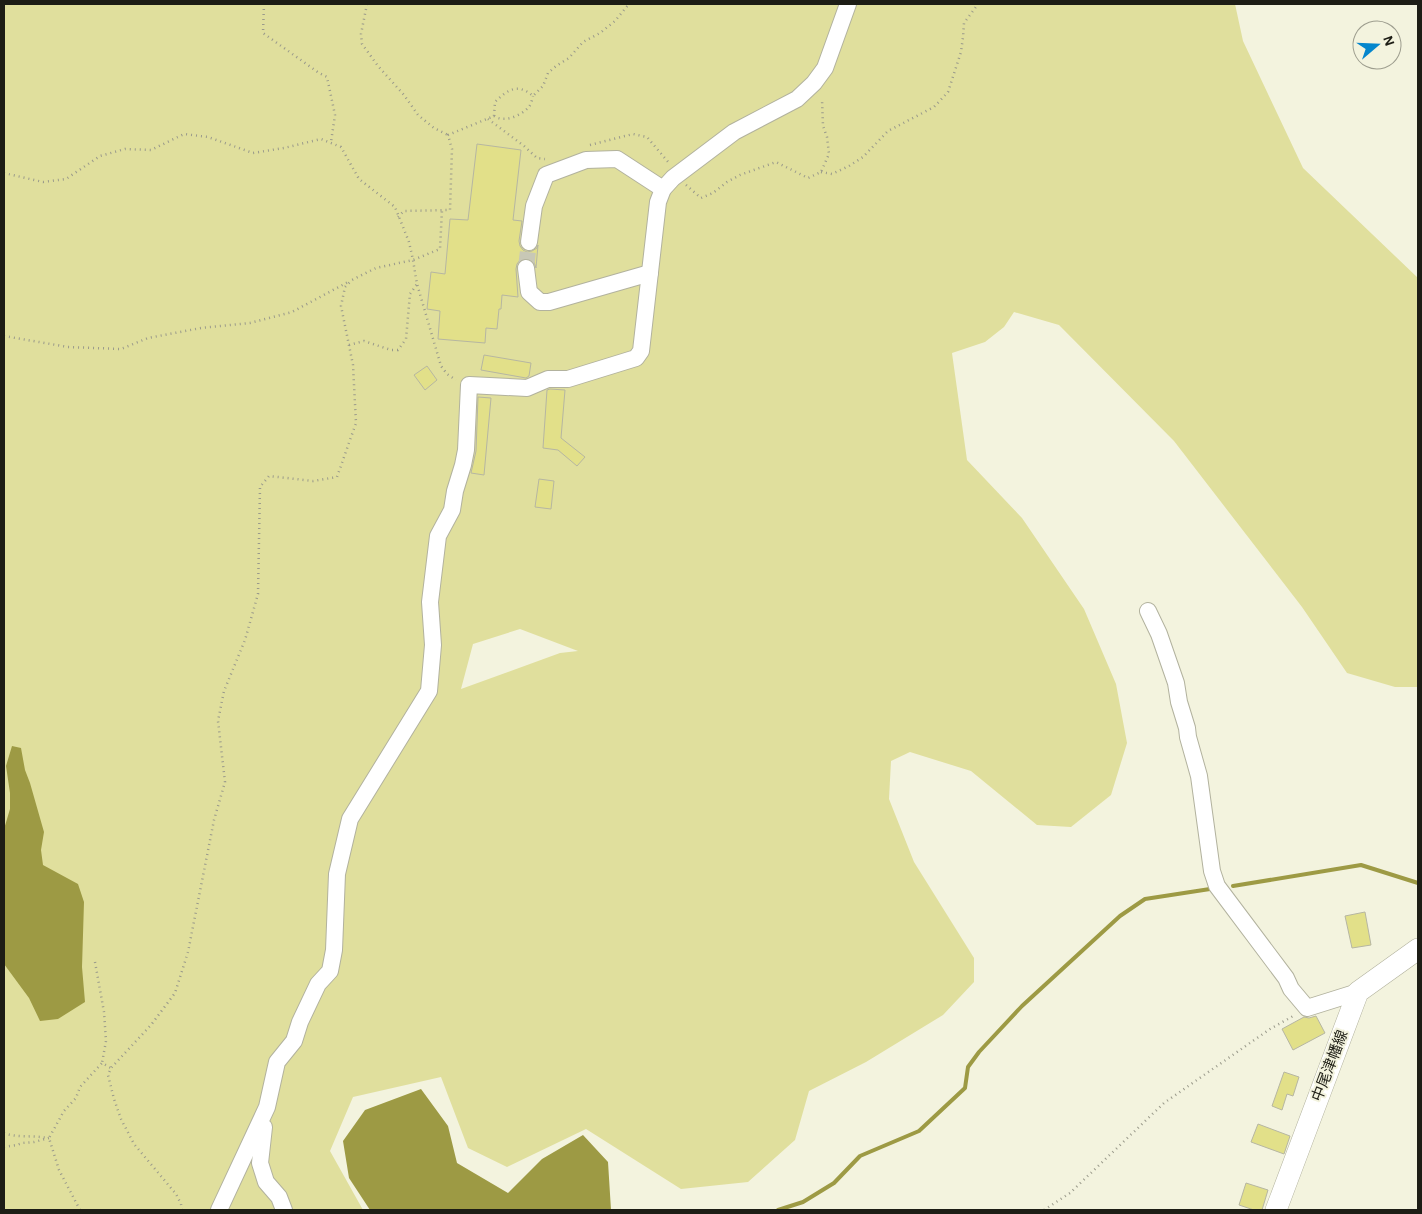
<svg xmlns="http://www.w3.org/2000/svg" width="1422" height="1214" viewBox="0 0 1422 1214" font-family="'Alegreya Sans','Noto Sans JP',sans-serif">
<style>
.green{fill:#e0df9d;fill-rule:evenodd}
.water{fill:#9d9a44}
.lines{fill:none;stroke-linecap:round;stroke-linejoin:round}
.stream{stroke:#9d9a44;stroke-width:4}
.building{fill:#e2e089;stroke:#b6b6a2}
.minor-tunnel{stroke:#c8c8b6;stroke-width:16;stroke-dasharray:16 8;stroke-linecap:butt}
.minor-casing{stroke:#b2b29e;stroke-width:18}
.major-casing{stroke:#b2b29e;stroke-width:22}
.path{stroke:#9a9a8b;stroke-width:2.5;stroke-dasharray:1 4;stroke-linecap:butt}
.minor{stroke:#fff;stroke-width:16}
.major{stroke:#fff;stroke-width:21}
.labels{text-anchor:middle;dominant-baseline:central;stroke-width:4;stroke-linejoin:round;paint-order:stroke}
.street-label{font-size:15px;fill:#1d1d15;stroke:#f3f3de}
</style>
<rect width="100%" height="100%" fill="#f3f3de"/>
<path class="green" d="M4 4H1235L1243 41 1303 168 1418 278V687H1395L1347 673 1302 607 1174 441 1059 325 1014 312 1004 327 985 342 952 353 967 460 1022 518 1084 609 1116 684 1127 743 1111 795 1071 827 1037 825 971 771 910 752 891 761 889 799 914 862 974 958V982L943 1015 866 1062 809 1091 795 1140 748 1182 681 1189 586 1129 507 1167 468 1148 441 1077 353 1097 330 1151 363 1210H4ZM520 629 578 651 560 653 461 689 473 644Z"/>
<g class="water">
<path d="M12 746 21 748 25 770 30 783 44 832 41 850 43 865 78 884 84 902 82 967 85 1002 58 1019 40 1021 29 998 4 964V829L10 809V793L6 766Z"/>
<path d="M421 1089 448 1126 457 1163 508 1193 542 1159 583 1135 608 1162 611 1210H370L349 1178 343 1141 365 1110Z"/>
</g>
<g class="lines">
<g class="stream">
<path d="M1233 886 1361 865 1418 883"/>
<path d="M778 1210 803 1202 834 1183 860 1156 919 1131 965 1088 968 1067 979 1052 1022 1006 1120 916 1145 899 1210 889"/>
</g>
</g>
<g class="building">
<path d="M477 144 521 150 513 220 522 221 519 241 520 246 523 250 527 252 532 251 537 248 538 245 536 268 534 262 529 259 524 258 520 260 517 264 516 269 518 297 502 295 501 309H499L497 329 486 328 485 343 438 339 440 311 427 309 431 272 445 274 450 219 468 220Z"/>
<path d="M484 355 531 363 529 376 526 378 481 370Z"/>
<path d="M427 366 437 380 425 390 414 375Z"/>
<path d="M550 389 565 390 561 438 585 457 577 466 558 450 543 448 547 390Z"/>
<path d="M478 397 491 398 484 475 471 473 476 451Z"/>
<path d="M539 479 554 481 551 509 535 507Z"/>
<path d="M1365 912 1371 945 1352 948 1345 916Z"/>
<path d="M1316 1016 1325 1033 1293 1050 1282 1029 1304 1017 1309 1018Z"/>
<path d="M1284 1072 1299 1077 1293 1096 1287 1094 1282 1110 1272 1106Z"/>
<path d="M1258 1124 1290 1136 1284 1154 1251 1142Z"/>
<path d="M1246 1183 1268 1190 1262 1210H1254L1239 1205Z"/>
</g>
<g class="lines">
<path class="minor-tunnel" d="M526 268 529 242"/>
<defs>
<g id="minor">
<path d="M529 242 534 206 546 175 586 160 617 159 663 189"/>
<path d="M526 268 529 292 540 302H549L650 273"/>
<path d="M1148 611 1159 634 1176 683 1179 702 1187 728 1188 737 1199 776 1212 871 1217 886 1286 978 1291 989 1307 1008 1358 992"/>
<path d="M264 1127 260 1163 266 1182 279 1197 284 1210"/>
<path d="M219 1210 267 1107 277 1062 294 1041 300 1022 318 984 330 971 334 950 337 874 350 819 429 691 433 645 430 602 438 536 452 510 455 491 463 465 466 450 469 385 527 388 548 379H568L636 358 641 351 658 202 663 189 673 178 734 132 797 99 814 83 825 68 848 4"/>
</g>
<path id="major" d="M1276 1210 1358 992 1418 949"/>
</defs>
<use href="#minor" class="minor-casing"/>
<use href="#major" class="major-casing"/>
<g class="path">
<path d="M264 4 263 33 319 73 327 77 335 115 331 142"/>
<path d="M367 4 361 34 362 44 378 66 404 95 418 115 434 128 448 135"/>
<path d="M494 116C504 123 520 116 528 108 531 105 532 100 533 96"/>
<path d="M488 119 524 146 537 158 545 159"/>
<path d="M590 145 633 134 647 137 669 163"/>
<path d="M821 172 832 174 849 166 863 157 888 131 934 107 948 92 961 52 963 37 964 23 978 4"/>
<path d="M4 173 43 182 66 179 100 156 125 149 151 150 184 134 208 137 253 153 284 148 321 139 341 147 359 179 395 207 409 242 413 260 440 249 442 210"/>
<path d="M686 185 701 198 713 193 727 182 740 175 776 162 808 178 821 172 829 154 827 137 823 126 822 99"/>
<path d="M398 217 404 211 450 210 452 149 448 135 494 116 495 102C508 89 518 83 533 96L543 86 548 73 556 66 569 58 583 42 600 33 615 21 629 4"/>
<path d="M4 336 68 347 121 349 148 338 201 328 250 323 292 312 350 281"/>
<path d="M349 345 364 341 391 350H398L406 339 410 294 417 284"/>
<path d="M95 962 104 1012 106 1041 102 1063"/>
<path d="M4 1133C17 1138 33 1135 47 1138"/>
<path d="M4 1147 17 1145 22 1143 34 1142 49 1138"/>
<path d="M80 1210 59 1170 49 1138 64 1111 76 1098 80 1087 102 1063 111 1068"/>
<path d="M182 1210 181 1204 176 1194 134 1144 121 1119 114 1099 108 1075 111 1068 151 1025 175 993 188 952 214 820 225 782 218 721 224 691 245 640 258 594 260 487 269 476 313 481 337 477 356 423 353 365 341 306 345 287 352 280 376 268 413 260 417 284 441 366 447 374 456 380"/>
<path d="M1044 1210 1070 1193 1164 1103 1270 1029 1295 1015"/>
</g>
<use href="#minor" class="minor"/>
<use href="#major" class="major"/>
</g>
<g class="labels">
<g class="street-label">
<text transform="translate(1330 1066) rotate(-69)">中尾津幡線</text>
</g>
</g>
<rect width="1422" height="1214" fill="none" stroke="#1d1d15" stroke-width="10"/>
<g transform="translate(1377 45) rotate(71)"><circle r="24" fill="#f3f3de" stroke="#9d9d8e"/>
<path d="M0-4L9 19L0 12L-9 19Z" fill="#0486cd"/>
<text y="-8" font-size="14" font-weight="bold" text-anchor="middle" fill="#1d1d15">N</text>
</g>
</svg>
